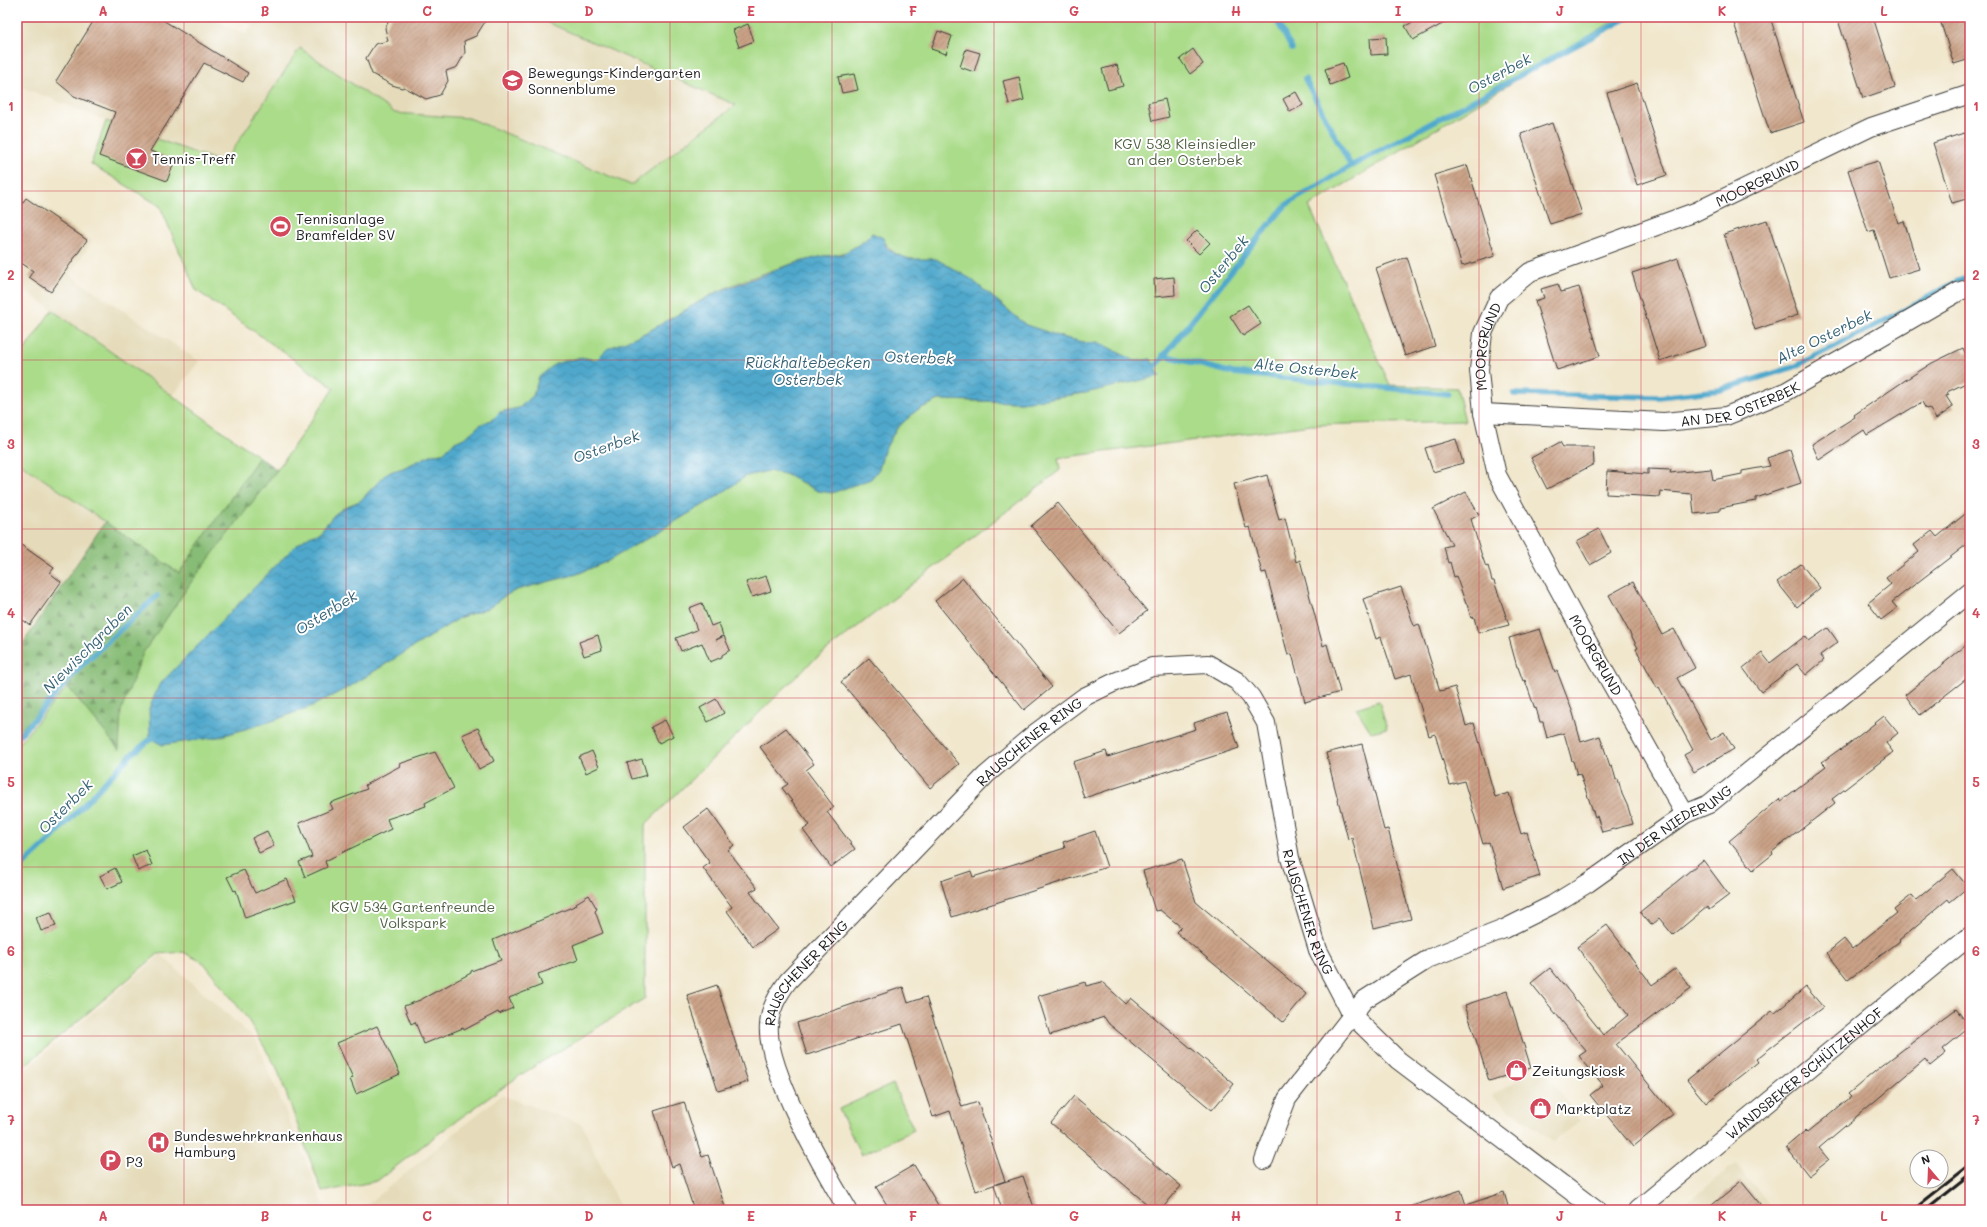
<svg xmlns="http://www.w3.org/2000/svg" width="1987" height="1227" viewBox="0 0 1987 1227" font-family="Mali,sans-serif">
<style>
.built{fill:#e5dbba}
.forest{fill:url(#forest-firs);stroke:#526c49}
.green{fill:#aadc8a;stroke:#637c53;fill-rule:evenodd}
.water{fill:url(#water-waves);stroke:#366274}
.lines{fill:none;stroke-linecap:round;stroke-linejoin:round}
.stream{stroke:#4fa8cc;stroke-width:5.5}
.building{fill:url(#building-hatch)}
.street-casing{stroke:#3c3a37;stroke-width:20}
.street{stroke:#fff;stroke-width:18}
.rail{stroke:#1c1c1c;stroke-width:3}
.grid{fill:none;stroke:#d1495b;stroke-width:1;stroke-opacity:0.55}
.labels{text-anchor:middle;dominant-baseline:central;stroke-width:4;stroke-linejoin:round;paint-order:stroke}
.poi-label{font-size:14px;fill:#1c1c1c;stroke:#fff;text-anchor:start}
.park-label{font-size:14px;fill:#4e5f42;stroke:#fff}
.street-label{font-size:14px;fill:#1c1c1c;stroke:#fff}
.water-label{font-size:15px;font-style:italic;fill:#366274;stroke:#fff}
.neatline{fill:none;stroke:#d1495b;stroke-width:1.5}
.grid-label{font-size:13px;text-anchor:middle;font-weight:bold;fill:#d1495b}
</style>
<defs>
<pattern id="forest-firs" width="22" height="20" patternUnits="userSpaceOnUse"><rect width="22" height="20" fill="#87bc76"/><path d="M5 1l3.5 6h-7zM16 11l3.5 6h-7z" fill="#6e9860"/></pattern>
<pattern id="water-waves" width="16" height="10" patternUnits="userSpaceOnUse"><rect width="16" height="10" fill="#4fa8cc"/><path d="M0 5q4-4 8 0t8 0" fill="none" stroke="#4188a5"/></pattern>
<pattern id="building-hatch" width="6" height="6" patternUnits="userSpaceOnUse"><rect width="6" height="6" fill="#caa287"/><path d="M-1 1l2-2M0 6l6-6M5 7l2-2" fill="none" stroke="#a3836e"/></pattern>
</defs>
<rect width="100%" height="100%" fill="#fff"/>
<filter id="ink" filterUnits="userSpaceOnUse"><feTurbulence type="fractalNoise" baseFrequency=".025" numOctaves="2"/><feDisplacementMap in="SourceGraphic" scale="8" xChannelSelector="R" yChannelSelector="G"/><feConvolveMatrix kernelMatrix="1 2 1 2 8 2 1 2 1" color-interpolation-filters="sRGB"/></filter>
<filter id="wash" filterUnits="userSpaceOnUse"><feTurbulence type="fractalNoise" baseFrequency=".012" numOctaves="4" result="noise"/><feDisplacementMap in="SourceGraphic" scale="16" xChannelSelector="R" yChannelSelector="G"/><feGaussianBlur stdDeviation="0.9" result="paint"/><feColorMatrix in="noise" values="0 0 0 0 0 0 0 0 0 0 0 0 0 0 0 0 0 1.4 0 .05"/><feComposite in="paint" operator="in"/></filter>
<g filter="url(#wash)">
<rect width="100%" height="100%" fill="#f1e7cd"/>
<g class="built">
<path d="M17 17H207L246 34 252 25 235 17H535L737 104 631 185 469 118 395 113 300 48 224 164 106 121 17 85Z"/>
<path d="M17 187 92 241 70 275 199 361 173 396 17 285Z"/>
<path d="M17 461 105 522 17 652Z"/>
<path d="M161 955 256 1040 326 1210H17V1076Z"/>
<path d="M1541 1065 1580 1121 1553 1142 1492 1096Z"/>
<path d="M501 1095 582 1124 621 1210H361Z"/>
<path d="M1736 1163 1774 1210H1676Z"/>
</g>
<path class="forest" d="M259 457 277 470 192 581 143 653 121 711 119 750 64 682 17 739V652L105 522 179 573Z"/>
<g class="green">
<path d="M535 17H1620L1309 206 1390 385 1457 388 1465 421 1311 425 1058 458 1060 470 809 664 645 825V998L522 1074 442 1131 377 1181 322 1192 277 1068 247 1018 204 963 183 952 158 954 17 1072V746L52 704 68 687 119 750 121 711 143 653 192 581 277 470 334 388 196 290 160 206 91 164 106 121 224 163 300 48 395 113 469 118 631 185 736 105ZM872 233 883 238C891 255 903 259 921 260L999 302 1026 325 1065 338 1088 343 1098 342 1135 361 1151 359 1085 393 1023 402 939 400 917 410 896 429 884 451 879 469 818 491 785 474 768 471 746 476 715 498 608 561 577 574 516 590 503 597 489 608 461 617 349 687 312 706 272 721 218 737 311 535 319 533 334 515 345 507 360 501 387 473 403 468 433 454 443 453 453 443 466 437 480 425 493 419 500 412 519 408 533 396 540 377 567 360 585 358 596 360C613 343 629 342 649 331 672 320 692 304 715 293 739 281 767 272 792 264 824 254 849 260 872 233Z"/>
<path d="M52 310 259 457 179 573 17 461V361Z"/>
<path d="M1379 701 1387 728 1371 732 1356 708Z"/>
<path d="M893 1084 914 1130 861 1155 839 1109Z"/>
</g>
<path class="water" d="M872 233 883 238 887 248 896 254 909 259H936L971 279 1026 325 1065 338 1088 343 1098 342 1135 361 1151 359 1160 376 1085 393 1023 402 939 400 917 410 896 429 884 451 879 469 871 479 832 493 818 491 785 474 768 471 746 476 715 498 608 561 577 574 516 590 503 597 489 608 461 617 349 687 312 706 272 721 218 737 162 745 150 738 149 709 159 685 295 546 311 535 319 533 334 515 345 507 360 501 387 473 403 468 433 454 443 453 453 443 466 437 480 425 493 419 500 412 519 408 533 396 539 377 555 364 567 360 585 358 596 360 607 349 649 331 715 293 792 264 823 256 843 254 866 240Z"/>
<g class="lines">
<g class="stream">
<path d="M1275 17 1292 49"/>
<path d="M1305 79 1351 166"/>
<path d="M1163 355 1233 373 1448 394"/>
<path d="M1149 368 1155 367 1253 244 1286 205 1351 166 1629 17"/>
<path d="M1514 394 1659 397 1720 390 1794 367 1890 318 1958 281 1970 277"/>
<path d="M19 736 81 666 157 596"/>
<path d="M17 871 52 838 132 754 156 735"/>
</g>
</g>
<g id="blocks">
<g class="building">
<path d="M96 17H158L248 73 243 82 204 63 150 151 175 160 167 181 99 156 115 112 74 96 56 81Z"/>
<path d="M391 17H488L476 36 464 41 465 53 457 67 446 71 448 81 440 95 426 99 404 87 402 88 392 85 372 74 366 58 375 44 388 41 385 28Z"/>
<path d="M1423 17H1455L1413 40 1405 26Z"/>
<path d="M1732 17H1770L1804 122 1770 133Z"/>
<path d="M1837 17H1873L1895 87 1863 98Z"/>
<path d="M1939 17H1970V59L1954 64Z"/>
<path d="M748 24 754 41 739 47 733 30Z"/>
<path d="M938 31 952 36 946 54 931 49Z"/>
<path d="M1386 37 1387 54 1371 55 1370 38Z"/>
<path d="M966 49 980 53 974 72 960 67Z"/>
<path d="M1193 49 1203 64 1190 74 1180 59Z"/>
<path d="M1343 63 1348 78 1330 85 1325 69Z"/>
<path d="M1117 65 1123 86 1108 90 1102 69Z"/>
<path d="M854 74 858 90 842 93 838 77Z"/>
<path d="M1019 77 1024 100 1009 104 1003 81Z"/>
<path d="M1637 83 1667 175 1637 185 1607 93Z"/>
<path d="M1296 92 1303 105 1290 112 1283 99Z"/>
<path d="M1165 99 1169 117 1152 121 1148 103Z"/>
<path d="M1552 123 1582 214 1550 224 1521 134Z"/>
<path d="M1964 133 1970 153V198L1952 203 1933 143Z"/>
<path d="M1878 161 1898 223 1904 221 1919 269 1889 278 1874 230 1868 232 1848 170Z"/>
<path d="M1467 165 1495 256 1462 266 1434 175Z"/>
<path d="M26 198 87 240 51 292 29 277 33 271 17 260V210Z"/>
<path d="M1767 220 1798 315 1755 330 1724 234Z"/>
<path d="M1197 230 1210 243 1199 254 1186 241Z"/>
<path d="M1407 257 1435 346 1405 356 1376 268Z"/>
<path d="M1678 258 1706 346 1660 361 1632 273Z"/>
<path d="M1174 277 1175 295 1155 297 1154 279Z"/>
<path d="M1558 284 1561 292 1579 287 1600 356 1557 370 1535 301 1544 298 1541 289Z"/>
<path d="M1248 305 1261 324 1243 336 1230 316Z"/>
<path d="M1963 348 1965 353 1970 350V381L1947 392 1949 395 1946 396 1953 407 1936 419 1929 408 1926 409 1922 402 1867 435 1864 430 1819 460 1812 444 1855 417 1854 415 1907 379 1932 363Z"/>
<path d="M1456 439 1463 463 1433 472 1425 448Z"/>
<path d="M1560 442 1563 447H1593L1594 464 1547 489 1531 458Z"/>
<path d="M1790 450 1801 483 1756 498V501L1720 508V511L1694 514 1692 494 1660 491 1659 497 1606 494 1607 471 1648 474V469L1671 470 1670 473 1711 469 1713 480 1742 474V471L1770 466 1767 458Z"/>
<path d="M1267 475 1279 520 1285 518 1296 562 1300 560 1323 646 1327 644 1340 692 1305 702 1292 654 1288 655 1266 572 1262 573 1250 527 1246 528 1234 484Z"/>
<path d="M1466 492 1479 515 1471 519 1481 553 1486 567 1488 566 1492 581H1494L1509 625 1478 633 1474 617 1471 618 1467 604H1466L1456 576 1454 577 1450 562 1448 563 1444 547 1452 545 1433 509Z"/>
<path d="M1058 503 1147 611 1119 633 1031 526Z"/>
<path d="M1970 510V542L1892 602 1897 608 1881 620 1868 603 1891 584 1886 578 1919 552 1914 545 1932 531 1937 537Z"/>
<path d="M1599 529 1611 553 1590 565 1577 541Z"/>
<path d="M17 542 54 568 50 573 61 582 30 625 17 616Z"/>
<path d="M1801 564 1820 588 1797 607 1777 582Z"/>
<path d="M766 576 771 591 752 597 746 582Z"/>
<path d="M963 578 1052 687 1024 710 935 601Z"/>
<path d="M1633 582 1662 635 1674 629 1695 668 1677 678 1711 740 1724 732 1734 749 1694 772 1684 755 1693 750 1659 687 1657 688 1636 649 1638 648 1609 595Z"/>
<path d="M1401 587 1414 626 1419 624 1440 691 1455 687 1466 726 1474 723 1495 797 1509 793 1521 834 1527 832 1540 876 1503 888 1489 842 1483 844 1464 781 1450 785 1435 734 1429 736 1411 674 1395 679 1381 637 1376 639 1363 599Z"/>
<path d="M702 603 711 626 719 623 723 636 716 640 724 636 730 650 722 655V657L710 662 702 643 681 651 676 638 697 630 689 608Z"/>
<path d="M1828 628 1838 642 1820 655 1824 660 1806 675 1797 664 1761 692 1743 668 1762 653 1770 663 1805 636 1809 641Z"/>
<path d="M1540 629 1555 672 1557 671 1573 713 1581 742 1600 736 1610 766 1612 765 1616 780 1618 779 1622 794 1628 807 1633 824 1602 832 1597 816 1595 817 1580 774 1577 775 1573 761H1572L1564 733 1547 738 1543 722H1540L1536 708 1535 709 1525 680 1523 681 1518 667H1517L1509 638Z"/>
<path d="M598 635 602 650 584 656 579 642Z"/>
<path d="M1970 642V676L1920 715 1905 695Z"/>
<path d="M869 658 959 764 930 788 841 682Z"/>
<path d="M716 699 724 713 708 722 700 708Z"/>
<path d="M1227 712 1239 748 1084 798 1073 762 1106 751 1108 757 1196 729 1194 723Z"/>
<path d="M1884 716 1898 733 1886 743 1893 752 1832 799 1835 803 1772 852 1773 854 1753 870 1729 841 1779 799 1781 801 1826 766 1822 762 1840 749 1841 750Z"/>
<path d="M665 720 673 736 659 743 651 727Z"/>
<path d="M478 728 494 761 479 769 462 735Z"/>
<path d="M786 728 814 764 806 770 834 807 827 812 855 849 831 867 803 830 810 825 782 788 788 784 760 747Z"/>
<path d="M1362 744 1384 830 1388 829 1411 919 1374 928 1352 838 1348 839 1326 753Z"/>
<path d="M592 751 599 767 586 773 579 757Z"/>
<path d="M435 752 454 788 425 803 426 806 387 819 391 829 325 861 327 867 305 877 299 862 312 857 299 823 333 809 330 803 367 789 365 785 400 766 399 764Z"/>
<path d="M642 759 647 775 632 779 627 763Z"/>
<path d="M708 809 734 845 728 850 757 888 750 892 778 929 753 947 727 911 732 907 703 868 710 863 684 827Z"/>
<path d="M267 831 274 846 259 853 252 838Z"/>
<path d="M1095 831 1107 867 952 917 941 881 971 871 973 877 1065 848 1063 842Z"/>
<path d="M146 850 152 865 138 871 132 856Z"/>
<path d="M1182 859 1196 902 1306 994 1283 1022 1176 932 1181 927 1160 910 1155 911 1143 871Z"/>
<path d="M1703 860 1729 895 1709 910 1707 907 1673 935 1659 918 1651 925 1640 912Z"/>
<path d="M115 868 122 882 107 889 100 876Z"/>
<path d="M1953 869 1968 887 1950 902 1948 899 1899 940 1900 941 1848 980 1827 953 1844 939 1852 949 1897 913 1894 909 1912 895 1916 900Z"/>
<path d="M244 870 255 893 287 879 296 900 245 918 236 890 234 891 227 877Z"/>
<path d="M589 895 597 909 595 911 603 933 573 945 578 960 538 974 542 985 509 998 513 1008 499 1014 498 1012 464 1030 463 1028 424 1044 415 1022 411 1024 404 1006 420 1000 471 973V971L501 960 493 940 577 905 576 903Z"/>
<path d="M51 912 56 926 41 931 36 917Z"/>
<path d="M1607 925 1652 985 1676 968 1691 988 1616 1044 1673 1114 1633 1147 1590 1095 1603 1085 1579 1056 1586 1051 1531 983 1550 968 1604 1035 1628 1015 1577 947Z"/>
<path d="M1085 982 1086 986 1102 982 1126 1004 1131 998 1234 1084 1212 1110 1109 1024 1104 1017 1050 1035 1038 996Z"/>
<path d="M717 985 748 1082 718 1091 687 995Z"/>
<path d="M903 987 908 1003 926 997 962 1107 978 1102 1005 1181 976 1191 950 1111 933 1117 902 1024 807 1055 797 1023Z"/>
<path d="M1806 987 1823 1007 1756 1059 1758 1062 1706 1103 1687 1080 1772 1011 1775 1013Z"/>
<path d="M1507 991 1531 1068 1489 1081 1465 1005Z"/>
<path d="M1956 1009 1970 1027 1943 1049 1946 1053 1930 1066 1925 1059 1819 1148 1829 1160 1809 1176 1786 1147 1805 1131 1807 1133 1851 1097 1848 1094 1879 1068Z"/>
<path d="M377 1026 400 1074 356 1094 350 1079 353 1078 337 1043Z"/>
<path d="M1074 1096 1181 1186 1161 1210H1154L1051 1123Z"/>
<path d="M684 1102 702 1157 708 1155 726 1210H694L679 1164 672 1167 654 1111Z"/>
<path d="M914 1165 941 1210H890L876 1187Z"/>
<path d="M1023 1176 1035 1210H1002L994 1185Z"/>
<path d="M1741 1181 1765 1210H1706Z"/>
<path d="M1461 1190 1466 1205 1504 1192 1509 1210H1410L1409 1207Z"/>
</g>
</g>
</g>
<g filter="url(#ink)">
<use href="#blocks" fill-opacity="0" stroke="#3c3a37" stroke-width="1"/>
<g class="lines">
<defs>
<g id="street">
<path id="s1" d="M1483 413 1664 422 1726 416 1787 391 1960 291 1970 288"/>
<path id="s2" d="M1685 814 1581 630 1497 475 1483 413 1479 370 1483 333 1499 298 1530 272 1695 212 1871 127 1970 94"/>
<path id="s3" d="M1264 1160 1287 1099 1364 1000 1430 958 1504 929 1552 905 1588 883 1685 814 1709 804 1970 592"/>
<path id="s4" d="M848 1210C825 1172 765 1068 769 1025 770 1008 778 995 788 981L986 775 1034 734 1084 697 1117 681 1152 667 1208 664 1237 681 1251 697 1266 723 1290 858 1318 950 1352 1015 1398 1060 1596 1210"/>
<path id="s5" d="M1637 1210 1970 936"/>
</g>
</defs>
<use href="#street" class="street-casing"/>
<use href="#street" class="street"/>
<g class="rail">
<path d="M1913 1210 1970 1165"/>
<path d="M1926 1210 1970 1175"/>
</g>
</g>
</g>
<path class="grid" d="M184 17V1210M346 17V1210M508 17V1210M670 17V1210M832 17V1210M994 17V1210M1155 17V1210M1317 17V1210M1479 17V1210M1641 17V1210M1803 17V1210M17 191H1970M17 360H1970M17 529H1970M17 698H1970M17 867H1970M17 1036H1970"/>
<defs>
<symbol id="school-disc" viewBox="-11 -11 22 22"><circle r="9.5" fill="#d1495b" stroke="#fff"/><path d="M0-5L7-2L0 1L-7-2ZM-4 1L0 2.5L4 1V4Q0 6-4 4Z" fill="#fff"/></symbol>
<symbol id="bar-disc" viewBox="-11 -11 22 22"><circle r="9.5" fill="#d1495b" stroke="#fff"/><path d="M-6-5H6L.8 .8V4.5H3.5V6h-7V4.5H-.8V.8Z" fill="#fff"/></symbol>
<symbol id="stadium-disc" viewBox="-11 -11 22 22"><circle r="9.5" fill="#d1495b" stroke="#fff"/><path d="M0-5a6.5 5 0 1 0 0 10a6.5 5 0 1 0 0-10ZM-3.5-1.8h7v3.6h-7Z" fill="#fff"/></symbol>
<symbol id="shop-disc" viewBox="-11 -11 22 22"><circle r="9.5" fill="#d1495b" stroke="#fff"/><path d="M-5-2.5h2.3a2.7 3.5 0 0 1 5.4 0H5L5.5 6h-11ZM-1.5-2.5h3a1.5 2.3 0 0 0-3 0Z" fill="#fff"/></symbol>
<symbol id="hospital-disc" viewBox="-11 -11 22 22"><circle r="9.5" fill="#d1495b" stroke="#fff"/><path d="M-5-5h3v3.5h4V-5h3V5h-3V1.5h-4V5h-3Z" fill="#fff"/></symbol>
<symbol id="parking-disc" viewBox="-11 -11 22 22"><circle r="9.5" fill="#d1495b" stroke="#fff"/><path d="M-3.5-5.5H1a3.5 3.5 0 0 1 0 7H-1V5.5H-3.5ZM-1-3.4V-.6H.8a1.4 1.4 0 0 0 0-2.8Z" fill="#fff"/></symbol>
</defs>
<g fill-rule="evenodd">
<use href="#school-disc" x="500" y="68" width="25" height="25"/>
<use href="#bar-disc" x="124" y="146" width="25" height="25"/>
<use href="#stadium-disc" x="268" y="214" width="25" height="25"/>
<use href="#shop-disc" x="1504" y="1058" width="25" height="25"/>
<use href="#shop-disc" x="1528" y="1096" width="25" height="25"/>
<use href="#hospital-disc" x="146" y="1130" width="25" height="25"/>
<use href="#parking-disc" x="98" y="1148" width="25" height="25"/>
</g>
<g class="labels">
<g class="poi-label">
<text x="528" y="72">Bewegungs-Kindergarten<tspan x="528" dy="16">Sonnenblume</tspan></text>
<text x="152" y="158">Tennis-Treff</text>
<text x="296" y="218">Tennisanlage<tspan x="296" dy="16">Bramfelder SV</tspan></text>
<text x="1532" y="1070">Zeitungskiosk</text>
<text x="1556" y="1108">Marktplatz</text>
<text x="174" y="1135">Bundeswehrkrankenhaus<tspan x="174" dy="16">Hamburg</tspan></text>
<text x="126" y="1161">P3</text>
</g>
<g class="park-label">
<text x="1185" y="143">KGV 538 Kleinsiedler<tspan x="1185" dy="16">an der Osterbek</tspan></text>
<text x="413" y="906">KGV 534 Gartenfreunde<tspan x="413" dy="16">Volkspark</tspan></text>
</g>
<g class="street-label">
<text stroke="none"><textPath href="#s2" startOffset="855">MOORGRUND</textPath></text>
<text stroke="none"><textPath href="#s2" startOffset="519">MOORGRUND</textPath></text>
<text stroke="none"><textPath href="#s1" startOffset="260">AN DER OSTERBEK</textPath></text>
<text transform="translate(1596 655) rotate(60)">MOORGRUND</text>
<text stroke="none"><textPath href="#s4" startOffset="592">RAUSCHENER RING</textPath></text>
<text stroke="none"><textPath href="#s3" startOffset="549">IN DER NIEDERUNG</textPath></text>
<text stroke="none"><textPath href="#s4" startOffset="1072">RAUSCHENER RING</textPath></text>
<text stroke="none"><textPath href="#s4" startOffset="268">RAUSCHENER RING</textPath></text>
<text stroke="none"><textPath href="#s5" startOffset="216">WANDSBEKER SCHÜTZENHOF</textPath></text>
</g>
<g class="water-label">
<text transform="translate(1499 73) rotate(-28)">Osterbek</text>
<text transform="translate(1223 264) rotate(-51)">Osterbek</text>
<text transform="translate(1824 336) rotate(-26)">Alte Osterbek</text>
<text transform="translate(919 357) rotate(2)">Osterbek</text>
<text x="808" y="362">Rückhaltebecken<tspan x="808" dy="17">Osterbek</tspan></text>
<text transform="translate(1306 368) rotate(6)">Alte Osterbek</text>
<text transform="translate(606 446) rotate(-20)">Osterbek</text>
<text transform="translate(326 612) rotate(-32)">Osterbek</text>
<text transform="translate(87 648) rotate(-45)">Niewischgraben</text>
<text transform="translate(65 806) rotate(-45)">Osterbek</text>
</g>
</g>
<rect width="1987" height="1227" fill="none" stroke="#fff" stroke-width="44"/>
<g transform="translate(1929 1169) rotate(341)"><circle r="19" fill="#ffffff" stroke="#a4a4a4"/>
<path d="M0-3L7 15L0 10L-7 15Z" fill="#d1495b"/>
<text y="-6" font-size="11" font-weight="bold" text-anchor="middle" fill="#1c1c1c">N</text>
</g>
<rect x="22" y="22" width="1943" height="1183" class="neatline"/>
<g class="grid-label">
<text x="103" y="16">A</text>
<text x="265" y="16">B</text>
<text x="427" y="16">C</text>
<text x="589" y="16">D</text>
<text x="751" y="16">E</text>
<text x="913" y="16">F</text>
<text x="1074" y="16">G</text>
<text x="1236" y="16">H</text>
<text x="1398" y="16">I</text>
<text x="1560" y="16">J</text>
<text x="1722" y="16">K</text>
<text x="1884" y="16">L</text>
<text x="11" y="111">1</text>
<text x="1976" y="111">1</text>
<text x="11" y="280">2</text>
<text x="1976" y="280">2</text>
<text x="11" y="449">3</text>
<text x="1976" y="449">3</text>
<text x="11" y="618">4</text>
<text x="1976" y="618">4</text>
<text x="11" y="787">5</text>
<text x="1976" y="787">5</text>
<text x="11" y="956">6</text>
<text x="1976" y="956">6</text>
<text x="11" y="1125">7</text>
<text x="1976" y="1125">7</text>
<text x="103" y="1221">A</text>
<text x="265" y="1221">B</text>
<text x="427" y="1221">C</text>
<text x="589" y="1221">D</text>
<text x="751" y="1221">E</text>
<text x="913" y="1221">F</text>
<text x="1074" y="1221">G</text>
<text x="1236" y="1221">H</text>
<text x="1398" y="1221">I</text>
<text x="1560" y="1221">J</text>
<text x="1722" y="1221">K</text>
<text x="1884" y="1221">L</text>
</g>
</svg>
